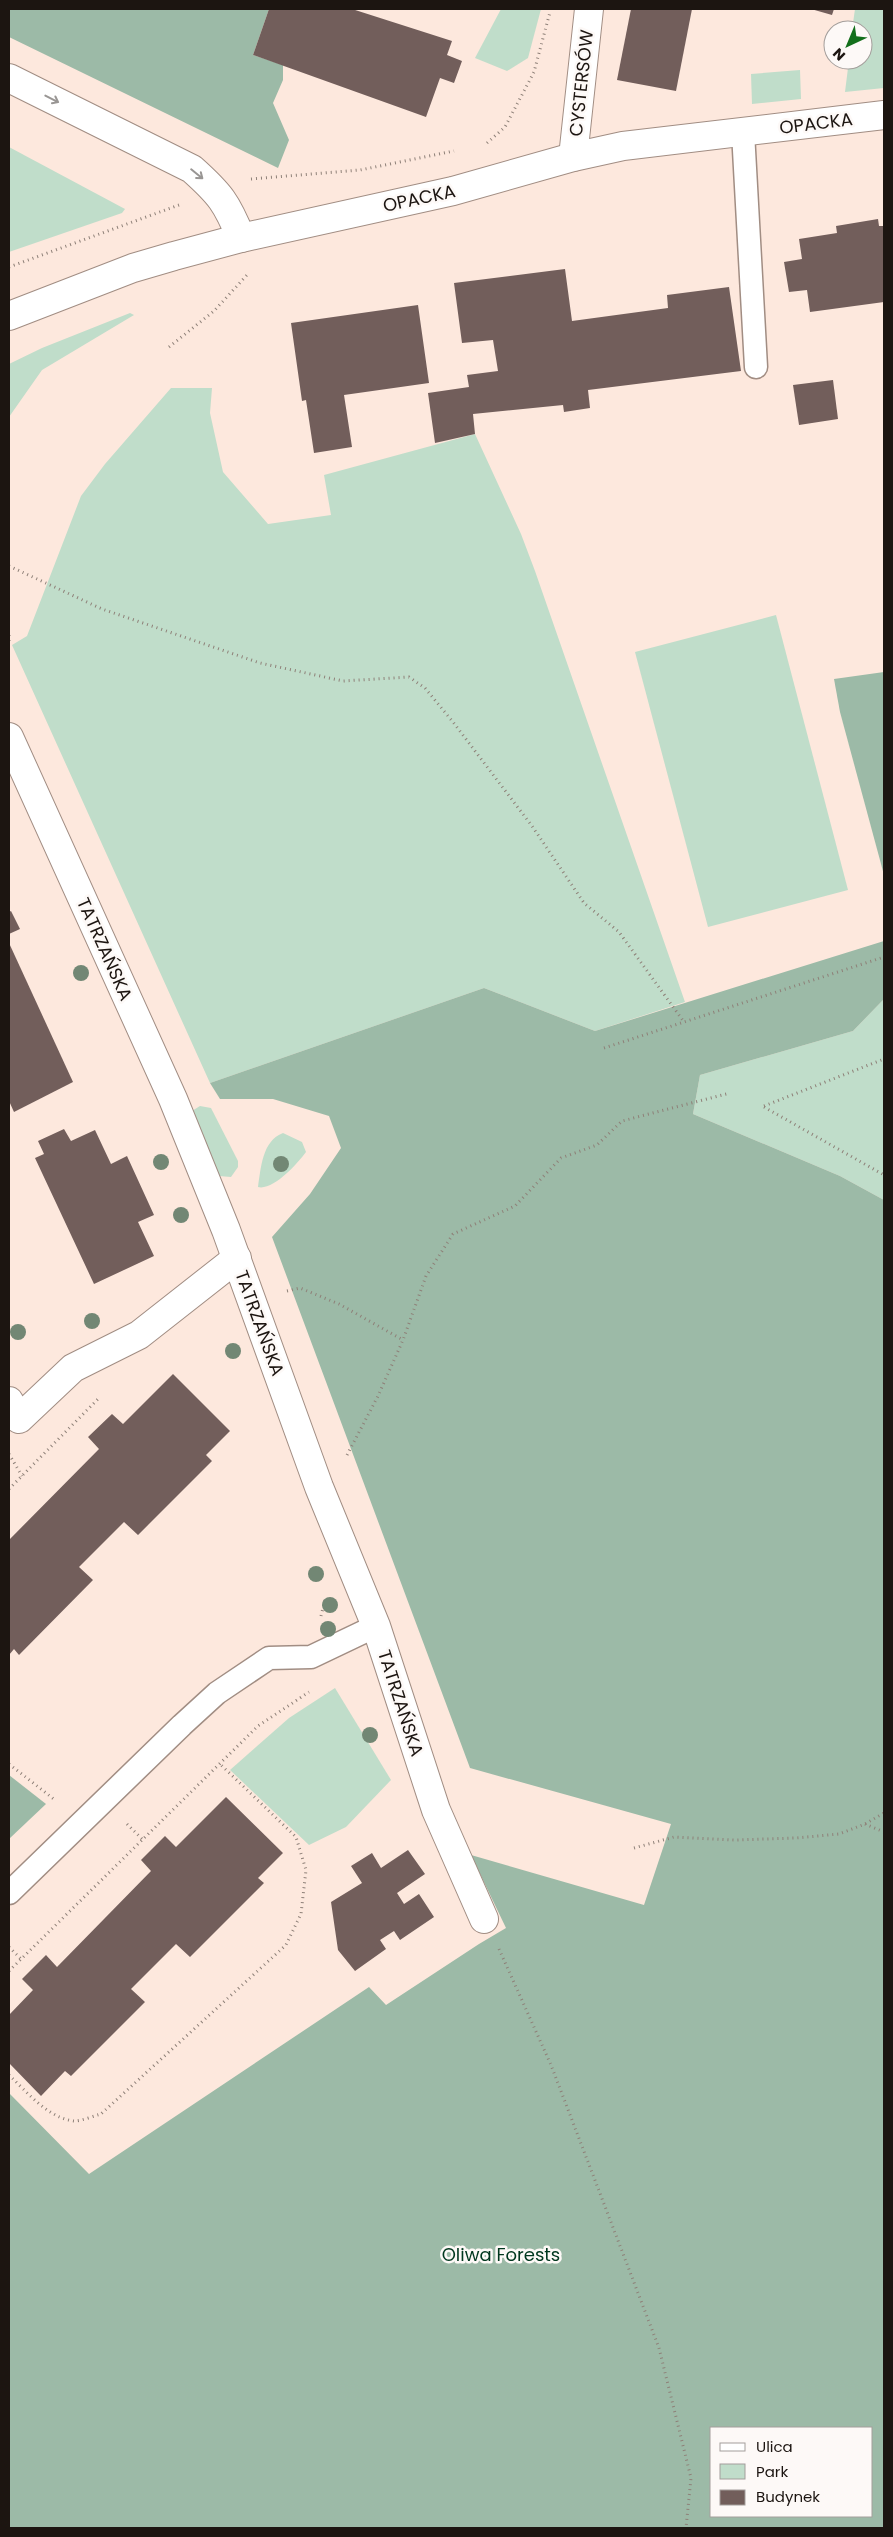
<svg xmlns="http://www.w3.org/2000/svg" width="893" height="2537" viewBox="0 0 893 2537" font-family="Poppins,sans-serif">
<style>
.green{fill:#c0ddca}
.forest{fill:#9cbaa7;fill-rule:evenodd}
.building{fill:#725e5b}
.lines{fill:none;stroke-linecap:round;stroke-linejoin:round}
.lane-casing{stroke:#a18d83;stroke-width:25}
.street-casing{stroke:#a18d83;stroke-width:30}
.secondary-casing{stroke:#a18d83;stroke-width:30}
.path{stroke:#8e8078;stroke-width:3;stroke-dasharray:1 4;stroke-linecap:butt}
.lane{stroke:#fff;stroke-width:22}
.street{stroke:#fff;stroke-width:28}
.secondary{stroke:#fff;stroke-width:28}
.tree{fill:#728774}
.oneway{stroke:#999694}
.labels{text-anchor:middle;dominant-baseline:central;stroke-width:5;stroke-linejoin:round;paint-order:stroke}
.street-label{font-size:18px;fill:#1c1511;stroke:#fdf9f7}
.park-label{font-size:18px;fill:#00371e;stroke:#fdf9f7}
</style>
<rect width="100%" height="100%" fill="#fde8dd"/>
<g class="green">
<path d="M501 9H541L528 58 507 71 475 58Z"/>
<path d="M855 9H884V88L845 92 849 60H863V30H852Z"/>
<path d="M800 70 801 99 752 104 751 74Z"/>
<path d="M9 147 125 209 122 213 9 252Z"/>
<path d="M130 313 134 315 42 370 9 417V364L42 348Z"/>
<path d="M171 388H212L210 413 223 472 268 524 331 515 324 475 475 434 521 534 535 571 685 1002 595 1031 484 988 210 1083 12 645 27 636 81 496 105 464Z"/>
<path d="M776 615 848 890 708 927 635 652Z"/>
<path d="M884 999V1200L840 1176 693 1114 700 1075 853 1031Z"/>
<path d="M200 1106 211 1108 238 1161V1167L231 1177 219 1176 213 1170 192 1111Z"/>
<path d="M283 1133 302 1142 306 1152C298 1163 273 1191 258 1187 261 1168 262 1141 283 1133Z"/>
<path d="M335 1688 391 1780 346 1827 309 1845 230 1770 289 1718Z"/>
</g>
<g class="forest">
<path d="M9 9H269L253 55 283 65V80L273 103 289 140 278 168 9 37Z"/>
<path d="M884 672V875L840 712 834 679Z"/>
<path d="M884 941V999L853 1031 700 1075 693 1114 840 1176 884 1200V2528H9V2093L89 2174 369 1987 386 2005 479 1944 506 1928 471 1855 644 1905 671 1824 470 1768 272 1237 310 1194 341 1148 329 1116 273 1099H220L210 1083 484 988 595 1031ZM872 2428V2516H712V2428Z"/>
<path d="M9 1775 46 1804 9 1839Z"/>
</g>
<g class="building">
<path d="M269 9H352L452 41 447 55 462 61 454 83 440 78 426 117 253 55Z"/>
<path d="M631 9H692L676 91 617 80Z"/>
<path d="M811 9H834L832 15Z"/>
<path d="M878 219 879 226H884V302L810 312 807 290 789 292 784 262 802 259 799 239 837 233 836 226Z"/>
<path d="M565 269 572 321 668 308 667 295 729 287 741 371 588 390 590 408 564 412 563 405 473 414 475 434 435 443 428 393 469 387 467 375 498 371 493 340 462 343 454 283Z"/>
<path d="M418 305 429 383 344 395 352 447 314 453 306 400 302 401 291 323Z"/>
<path d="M833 380 838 419 799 425 793 385Z"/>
<path d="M11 911 20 929 9 934V912Z"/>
<path d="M9 943 73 1082 14 1112 9 1101Z"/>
<path d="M64 1129 71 1141 95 1130 111 1164 127 1156 154 1215 138 1222 154 1256 94 1284 35 1158 44 1154 38 1141Z"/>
<path d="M173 1374 230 1431 206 1455 212 1461 138 1535 124 1522 79 1567 93 1580 19 1655 14 1649 9 1655V1540L99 1449 88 1437 112 1414 123 1424Z"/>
<path d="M226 1797 283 1853 258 1878 264 1883 190 1957 176 1944 131 1989 145 2002 71 2076 65 2071 41 2096 9 2063V2015L33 1990 22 1979 46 1955 57 1967 151 1871 141 1860 165 1836 176 1847Z"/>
<path d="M408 1850 425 1874 397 1893 404 1904 419 1894 434 1917 400 1940 394 1931 380 1940 386 1949 355 1971 338 1950 331 1902 362 1883 351 1866 372 1853 381 1868Z"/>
</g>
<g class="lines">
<defs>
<g id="lane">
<path d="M743 132 756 367"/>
<path d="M9 1893 182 1725 217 1693 269 1658 311 1657 376 1626"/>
</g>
<g id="street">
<path d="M9 78 192 169C220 194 227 203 241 238"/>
<path d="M573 157 589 9"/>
<path d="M9 737 173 1099 226 1230 319 1487 376 1626 436 1810 484 1919"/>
<path d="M9 1401 19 1419 73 1368 139 1335 237 1258"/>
</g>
<path id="secondary" d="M9 316 133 268 174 256 241 238 453 191 573 157 623 146 884 115"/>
</defs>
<use href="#lane" class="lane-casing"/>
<use href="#street" class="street-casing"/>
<use href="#secondary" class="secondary-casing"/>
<g class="path">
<path d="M487 143 505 127 534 72 550 12"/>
<path d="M251 179 360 170 454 151"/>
<path d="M9 267 179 205"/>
<path d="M169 347 214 311 247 275"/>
<path d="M9 566 102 609 260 663 343 681 409 677 425 688 453 722 532 826 584 903 619 932 684 1022"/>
<path d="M9 635V642"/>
<path d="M604 1048 884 957"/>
<path d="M764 1106 884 1059"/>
<path d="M764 1107 884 1175"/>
<path d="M287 1291 300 1288 339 1304 403 1340"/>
<path d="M9 1454 22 1476"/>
<path d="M347 1455 378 1396 403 1340 426 1276 453 1234 515 1206 561 1158 597 1145 622 1121 730 1093"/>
<path d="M9 1489 100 1397"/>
<path d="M321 1616 325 1600"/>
<path d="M9 1764 55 1800"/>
<path d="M127 1824 142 1839"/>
<path d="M865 1824 884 1832"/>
<path d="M634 1848 674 1837 735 1840 796 1838 839 1834 865 1824 884 1813"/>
<path d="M9 1947 21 1959"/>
<path d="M499 1949 551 2065 659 2348 691 2478 686 2528"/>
<path d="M9 1971 258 1726 309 1692"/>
<path d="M9 2075C27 2092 48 2118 74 2121 82 2121 93 2116 101 2114L286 1945 301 1914 306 1870 296 1837 219 1763"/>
</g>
<use href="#lane" class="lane"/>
<use href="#street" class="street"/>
<use href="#secondary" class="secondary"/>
</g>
<g class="tree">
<circle cx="81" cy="973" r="8"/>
<circle cx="161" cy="1162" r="8"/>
<circle cx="281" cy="1164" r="8"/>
<circle cx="181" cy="1215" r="8"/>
<circle cx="92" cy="1321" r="8"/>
<circle cx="18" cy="1332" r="8"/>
<circle cx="233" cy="1351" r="8"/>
<circle cx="316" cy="1574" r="8"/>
<circle cx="330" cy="1605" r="8"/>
<circle cx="328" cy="1629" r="8"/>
<circle cx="370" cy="1735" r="8"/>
</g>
<defs><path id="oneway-shaft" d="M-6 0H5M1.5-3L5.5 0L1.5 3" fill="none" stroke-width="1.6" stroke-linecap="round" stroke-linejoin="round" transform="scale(1.25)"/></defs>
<g class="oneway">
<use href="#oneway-shaft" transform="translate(52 99) rotate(27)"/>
<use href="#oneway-shaft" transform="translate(197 174) rotate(39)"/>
</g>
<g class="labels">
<g class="street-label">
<text transform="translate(581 83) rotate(-84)">CYSTERSÓW</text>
<text transform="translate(816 123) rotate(-7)">OPACKA</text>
<text transform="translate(419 198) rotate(-12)">OPACKA</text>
<text transform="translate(105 949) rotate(66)">TATRZAŃSKA</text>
<text transform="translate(260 1323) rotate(70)">TATRZAŃSKA</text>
<text transform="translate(401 1703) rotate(72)">TATRZAŃSKA</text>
</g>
<g class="park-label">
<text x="501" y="2254">Oliwa Forests</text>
</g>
</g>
<rect width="893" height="2537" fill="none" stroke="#1c1511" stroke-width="20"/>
<rect x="710" y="2427" width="162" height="90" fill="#fdf9f7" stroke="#a39e9b"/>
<rect x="720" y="2443" width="25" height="8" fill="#ffffff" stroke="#a39e9b"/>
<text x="756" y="2452" font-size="15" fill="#1c1511">Ulica</text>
<rect x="720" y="2464" width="25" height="15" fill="#c0ddca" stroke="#a39e9b"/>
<text x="756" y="2477" font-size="15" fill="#1c1511">Park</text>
<rect x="720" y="2490" width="25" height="15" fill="#725e5b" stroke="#a39e9b"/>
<text x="756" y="2502" font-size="15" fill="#1c1511">Budynek</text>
<g transform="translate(848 45) rotate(224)"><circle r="24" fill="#fdf9f7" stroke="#a39e9b"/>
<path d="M0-4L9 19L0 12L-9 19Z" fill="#136f1b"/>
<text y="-8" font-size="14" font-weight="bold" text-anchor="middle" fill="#1c1511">N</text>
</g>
</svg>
